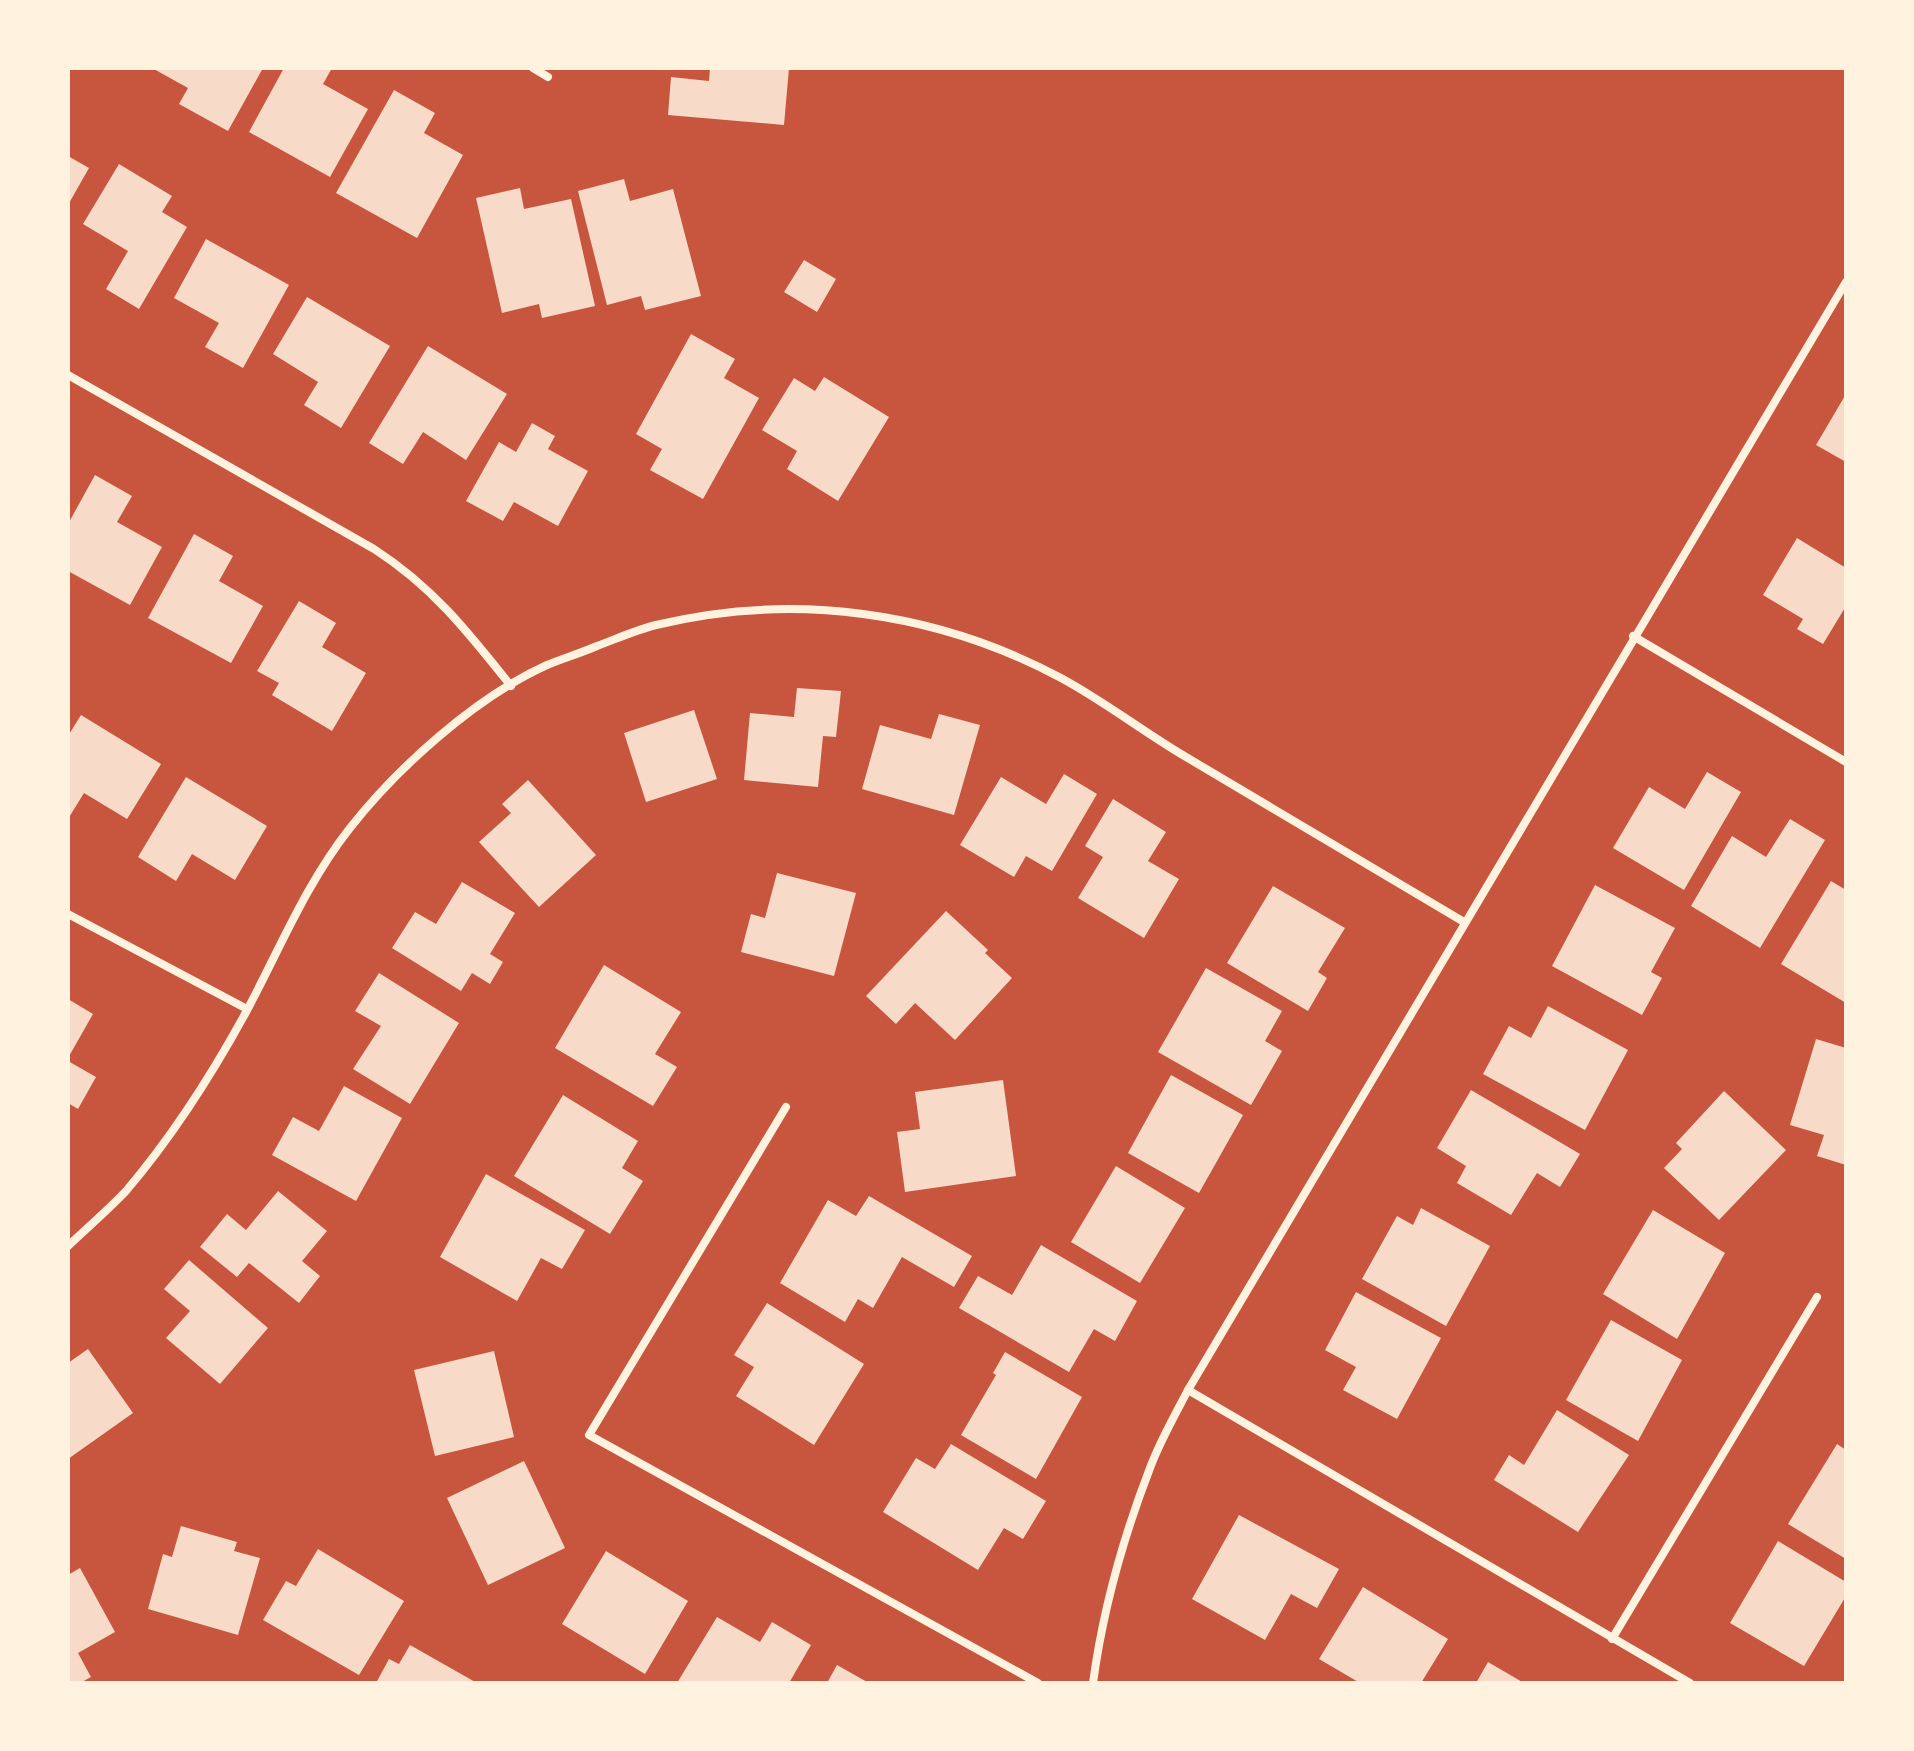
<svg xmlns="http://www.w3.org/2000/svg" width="1914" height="1751" viewBox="0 0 1914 1751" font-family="'Fira Sans',sans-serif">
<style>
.building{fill:#f7dbc8}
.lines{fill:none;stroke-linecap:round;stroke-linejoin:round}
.minor{stroke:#fff3e0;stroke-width:8}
</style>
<rect width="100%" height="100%" fill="#c8553d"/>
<g class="building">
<path d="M152 68H263L228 131 179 104 188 88Z"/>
<path d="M284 68H332L323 84 368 109 330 177 249 132Z"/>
<path d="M710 68H789L784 125 668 115 671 77 709 81Z"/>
<path d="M394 90 435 113 424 133 463 155 417 238 336 193Z"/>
<path d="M68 156 89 168 68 205Z"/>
<path d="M119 164 172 196 162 212 187 227 139 309 106 289 128 251 83 224Z"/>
<path d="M624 179 630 201 673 189 701 296 645 310 641 296 607 305 578 191Z"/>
<path d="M520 188 524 209 571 199 595 306 542 318 539 304 502 313 476 198Z"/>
<path d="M206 239 289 285 243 368 205 347 219 323 174 298Z"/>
<path d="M804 260 836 279 817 312 784 292Z"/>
<path d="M307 297 390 346 341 428 304 405 318 382 273 354Z"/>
<path d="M691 334 735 359 724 378 759 398 703 499 650 470 662 449 636 434Z"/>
<path d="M428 346 507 394 466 460 423 432 403 464 369 443Z"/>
<path d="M824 377 889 417 838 501 787 469 797 451 762 430 794 378 815 391Z"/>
<path d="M1846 394V462L1816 445Z"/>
<path d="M532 423 555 436 548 449 588 471 558 526 514 502 503 521 466 501 499 442 516 452Z"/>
<path d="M95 475 132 496 117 522 162 547 130 605 68 571V524Z"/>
<path d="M194 534 233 556 219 581 263 606 231 663 148 618Z"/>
<path d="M1797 538 1846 568V606L1823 644 1797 629 1803 619 1763 595Z"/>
<path d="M299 601 336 623 322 647 366 673 332 731 272 695 279 683 257 671Z"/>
<path d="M797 688 841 691 836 737 823 736 818 787 744 780 750 713 794 717Z"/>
<path d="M694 710 717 779 646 802 624 733Z"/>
<path d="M939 714 980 725 954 815 862 789 880 725 931 739Z"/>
<path d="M81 715 161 764 127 819 84 793 68 819V736Z"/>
<path d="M1707 772 1741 792 1684 890 1613 848 1649 787 1685 809Z"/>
<path d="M1064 774 1097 794 1052 871 1026 856 1014 877 960 845 1001 777 1046 804Z"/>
<path d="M186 777 267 826 235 880 192 854 176 881 138 857Z"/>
<path d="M528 780 596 855 539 907 479 842 511 813 502 804Z"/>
<path d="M1113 799 1166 832 1148 861 1179 879 1144 938 1078 898 1103 857 1085 846Z"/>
<path d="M1790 819 1825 840 1760 948 1691 906 1732 836 1766 857Z"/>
<path d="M777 873 856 893 834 976 741 952 751 914 765 918Z"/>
<path d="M1831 881 1846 890V1003L1781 964Z"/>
<path d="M462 882 515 913 490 954 503 962 490 984 472 973 461 991 392 948 415 912 436 924Z"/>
<path d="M1595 885 1675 928 1651 972 1662 978 1642 1015 1552 966Z"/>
<path d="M1273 886 1345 928 1318 972 1327 978 1308 1011 1227 963Z"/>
<path d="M946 911 988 950 985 953 1012 978 955 1040 915 1003 896 1024 866 996Z"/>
<path d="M604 965 681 1012 655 1054 677 1067 653 1106 555 1048Z"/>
<path d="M1206 968 1282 1011 1265 1041 1282 1051 1251 1105 1158 1052Z"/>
<path d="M379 973 459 1023 410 1104 353 1069 381 1026 355 1011Z"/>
<path d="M68 999 93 1014 68 1058Z"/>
<path d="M1548 1006 1628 1050 1585 1130 1483 1074 1509 1026 1531 1038Z"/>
<path d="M1816 1039 1846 1048V1165L1817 1156 1824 1135 1790 1125Z"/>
<path d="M68 1061 96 1077 78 1109 68 1103Z"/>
<path d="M1171 1075 1243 1115 1199 1193 1128 1153Z"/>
<path d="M1003 1080 1016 1176 905 1192 897 1132 920 1129 915 1092Z"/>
<path d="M344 1086 402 1118 356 1201 272 1155 293 1117 319 1131Z"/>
<path d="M1471 1090 1580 1154 1560 1187 1537 1173 1511 1215 1457 1183 1466 1166 1437 1148Z"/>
<path d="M1724 1091 1786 1150 1719 1220 1664 1168 1682 1149 1676 1143Z"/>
<path d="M563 1095 638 1141 622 1168 643 1181 610 1234 514 1176Z"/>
<path d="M1116 1166 1185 1208 1140 1283 1071 1242Z"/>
<path d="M486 1174 585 1230 562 1269 541 1258 517 1301 440 1257Z"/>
<path d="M278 1191 327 1231 302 1261 320 1276 299 1303 249 1263 237 1277 200 1247 227 1214 246 1230Z"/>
<path d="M869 1196 972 1256 954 1287 902 1257 873 1308 858 1299 845 1322 780 1283 828 1200 856 1216Z"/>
<path d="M1421 1208 1490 1246 1446 1326 1362 1279 1397 1216 1413 1225Z"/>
<path d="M1653 1210 1725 1253 1677 1339 1603 1294Z"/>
<path d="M1041 1245 1137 1301 1115 1341 1094 1329 1069 1372 959 1308 978 1276 1012 1295Z"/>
<path d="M189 1260 268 1328 220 1384 166 1338 190 1311 164 1289Z"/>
<path d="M1356 1292 1441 1338 1397 1419 1343 1390 1356 1367 1325 1350Z"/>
<path d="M767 1303 864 1364 814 1445 736 1396 754 1367 734 1355Z"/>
<path d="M1611 1320 1682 1360 1638 1441 1566 1400Z"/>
<path d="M88 1349 133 1413 68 1459V1363Z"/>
<path d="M494 1351 514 1437 435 1456 414 1370Z"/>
<path d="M1005 1352 1082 1397 1036 1479 961 1435 996 1375 993 1373Z"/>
<path d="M1557 1410 1629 1455 1578 1532 1494 1480 1509 1455 1524 1465Z"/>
<path d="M951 1444 1046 1501 1023 1539 1004 1528 978 1570 883 1512 916 1458 935 1469Z"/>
<path d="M1837 1444 1846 1450V1559L1788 1524Z"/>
<path d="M524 1461 565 1548 488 1585 447 1498Z"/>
<path d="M1239 1515 1339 1569 1317 1608 1291 1594 1265 1640 1192 1599Z"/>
<path d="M181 1526 237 1542 234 1551 260 1558 238 1635 148 1609 163 1554 172 1557Z"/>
<path d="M1778 1541 1846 1582V1596L1804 1666 1730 1623Z"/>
<path d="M318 1549 404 1601 359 1675 263 1620 286 1581 296 1586Z"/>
<path d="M606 1551 688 1601 645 1674 562 1624Z"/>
<path d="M80 1568 115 1632 78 1653 91 1677 80 1683H68V1575Z"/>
<path d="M1363 1587 1448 1639 1421 1683H1360L1319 1659Z"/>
<path d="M717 1617 760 1642 772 1622 811 1645 789 1683H677Z"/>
<path d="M410 1645 477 1683H376L389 1659 399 1664Z"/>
<path d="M1488 1662 1524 1683H1476Z"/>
<path d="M837 1665 869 1683H827Z"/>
</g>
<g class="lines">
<g class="minor">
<path d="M533 68 548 77"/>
<path d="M68 375 374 549C433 587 468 632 511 686"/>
<path d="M1633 636 1846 762"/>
<path d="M68 914 247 1009"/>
<path d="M786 1107 589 1435 1038 1683"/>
<path d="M68 1246C87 1228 108 1210 126 1191 172 1137 211 1076 245 1014 279 951 305 885 350 828 398 767 476 697 547 665 564 658 581 653 597 646 616 639 636 630 656 625 793 592 936 611 1061 678 1102 700 1141 730 1181 754 1276 810 1370 866 1464 922"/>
<path d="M1188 1390 1690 1683"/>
<path d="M1612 1639 1817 1297"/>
<path d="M1093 1683C1103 1609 1123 1538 1150 1468 1160 1441 1175 1415 1188 1390L1846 282"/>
</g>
</g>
<rect width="1914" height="1751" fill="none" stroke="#fff3e0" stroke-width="140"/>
</svg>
